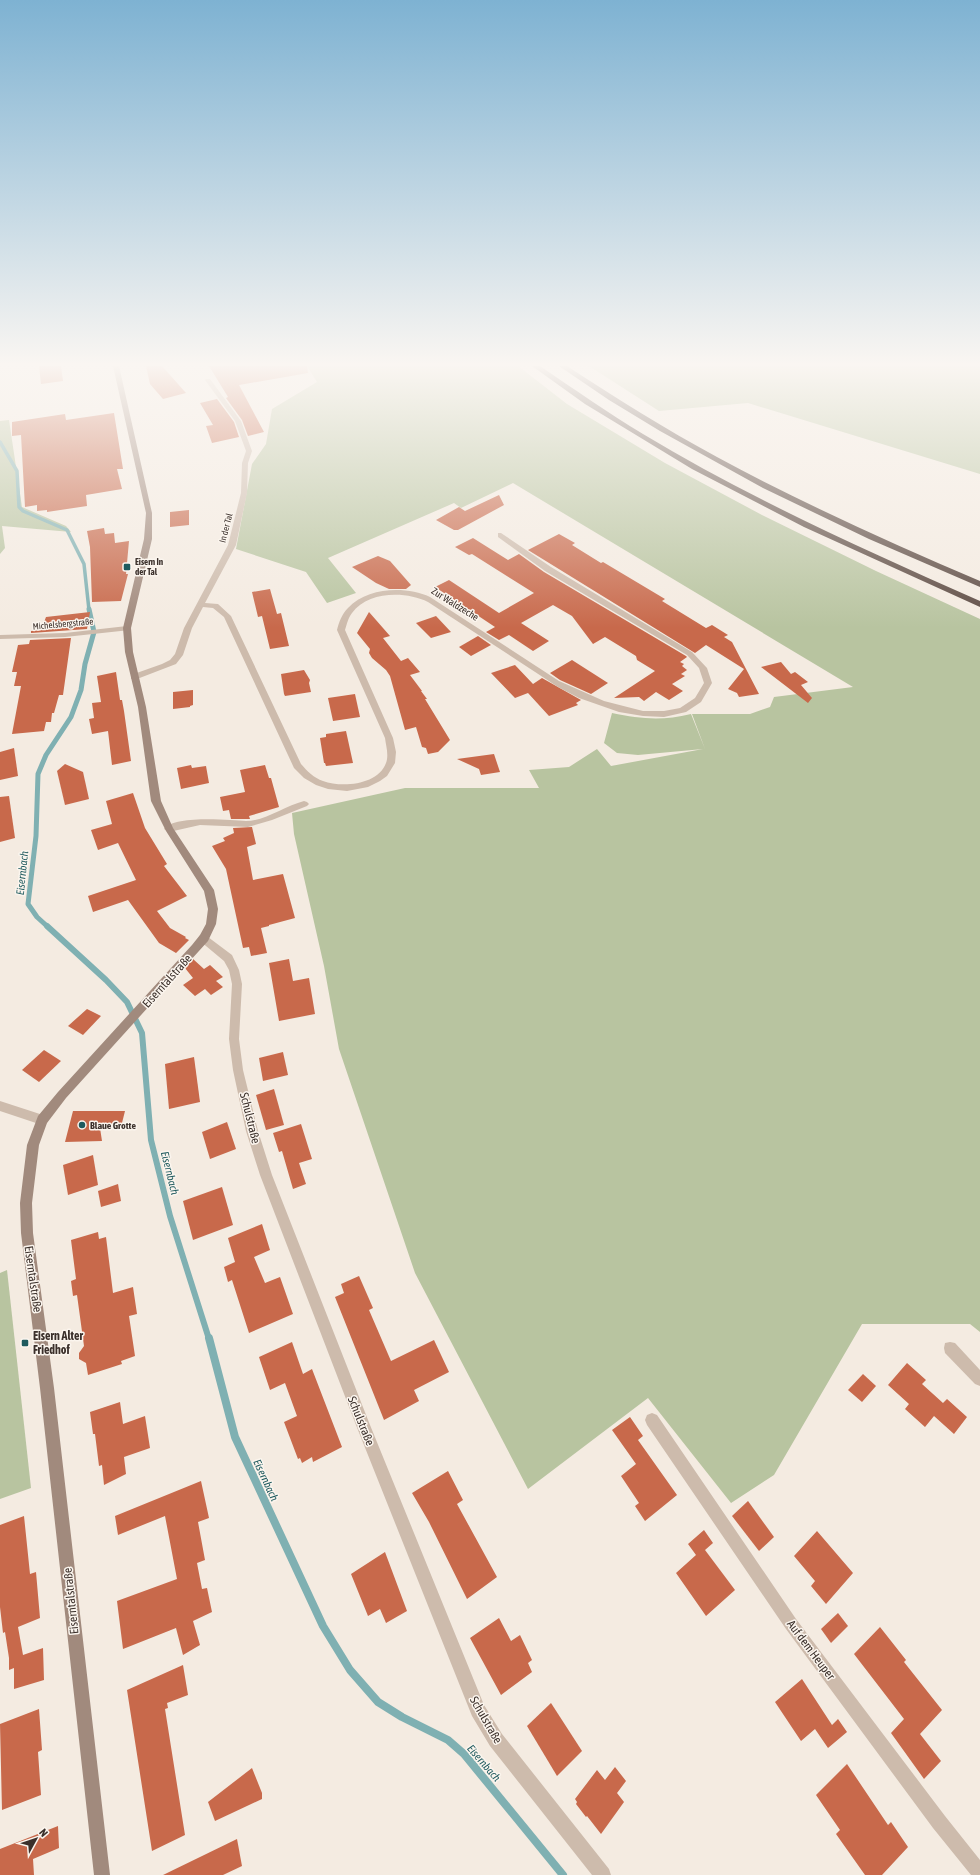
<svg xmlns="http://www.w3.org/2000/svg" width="980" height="1875" viewBox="0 0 980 1875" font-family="'Asap Condensed',sans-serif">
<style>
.green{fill:#b8c4a0}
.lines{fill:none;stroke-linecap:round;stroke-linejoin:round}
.stream-far3{stroke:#7fb0b2;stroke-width:3.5}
.stream-far2{stroke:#7fb0b2;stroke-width:5}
.stream-far1{stroke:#7fb0b2;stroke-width:6}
.stream{stroke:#7fb0b2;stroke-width:8}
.building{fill:#c8694b}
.minor{fill:#cdbbac;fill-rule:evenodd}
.secondary{fill:#a18a7d;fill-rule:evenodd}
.motorway{fill:#5c4a42;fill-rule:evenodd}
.poi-dot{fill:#1f5a5e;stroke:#fbf5ee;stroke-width:1.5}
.labels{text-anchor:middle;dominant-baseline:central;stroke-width:3;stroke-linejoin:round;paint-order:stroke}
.far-street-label{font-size:9px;fill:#3b302b;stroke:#fbf5ee}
.far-poi-label{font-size:9px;font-weight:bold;fill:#3b302b;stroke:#fbf5ee;text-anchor:start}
.street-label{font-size:10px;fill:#3b302b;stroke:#fbf5ee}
.poi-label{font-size:10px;font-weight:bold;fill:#3b302b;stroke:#fbf5ee;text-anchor:start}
.water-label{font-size:11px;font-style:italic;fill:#1f5a5e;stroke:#fbf5ee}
.near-street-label{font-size:12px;fill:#3b302b;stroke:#fbf5ee}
.near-poi-label{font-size:12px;font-weight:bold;fill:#3b302b;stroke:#fbf5ee;text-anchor:start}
</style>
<rect width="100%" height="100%" fill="#f4ebe1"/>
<g class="green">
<path d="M307 366H518L567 404 665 463 762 515 876 571 980 619V1332L970 1324H862L774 1475 731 1503 648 1398 528 1489 415 1273 339 1049 324 966 294 834 292 813 405 788H539L529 770 569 767 597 749 611 766 703 749 638 755 617 753 604 743 612 713C641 719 662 721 691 714L705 749 692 714H750L770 707 774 697 853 687 513 483 461 508 454 503 328 558 356 593 327 603 306 572 236 549 252 464 266 444 272 409 317 382Z"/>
<path d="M589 366H980V474L748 403 659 411Z"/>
<path d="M9 420 22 507 66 526 71 532 2 526 5 548 0 554V421Z"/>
<path d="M7 1270 31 1488 0 1499V1273Z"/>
</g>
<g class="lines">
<path class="stream-far3" d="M0 442 17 471 19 507 23 511 67 530 84 564 89 610"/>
<path class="stream-far2" d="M48 927 37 917 28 904 36 836 38 774 46 755 71 717 81 690 85 664 94 632 89 609"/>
<path class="stream-far1" d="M47 926 106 980 127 1002 142 1033 151 1140 170 1216 209 1339"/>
<path class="stream" d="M209 1338 235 1437 323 1626 350 1670 378 1702 402 1717 448 1740 464 1754 563 1875"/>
</g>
<g class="building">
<path d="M39 366H61L63 381 41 384Z"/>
<path d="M146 366H162L186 393 163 399 150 384Z"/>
<path d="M209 366H307L308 373 239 385 264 432 248 436 242 420 226 398 228 397Z"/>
<path d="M217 399 234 422 239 437 212 443 206 426 213 425 200 403Z"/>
<path d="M114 413 123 469H117L122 489 86 495 87 506 47 512V510L37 511V505L25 507 21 435 12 436V422L65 414 66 420Z"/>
<path d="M499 495 504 505 458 530H454L436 520 459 507 465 511Z"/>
<path d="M189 510V525L170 527V512Z"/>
<path d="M104 528 105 534 114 533 115 543 129 541 126 574H128L121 601 92 602 90 547 87 531Z"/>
<path d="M559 534 575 543 572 545 601 563 603 562 665 599 662 601 706 628 712 625 728 635 724 637 732 642 759 694 739 697 737 693 728 689 744 669 706 645 695 653 528 550Z"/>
<path d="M473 538 508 560 519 554 544 572 686 656 687 657 680 662 684 664 682 666 687 670 681 674 685 676 672 684 683 691 669 700 656 692 644 701 639 697 614 698 655 671 637 660 636 656 605 637 593 644 572 616 553 605 521 623 549 641 533 651 509 635 499 640 486 632 495 627 435 587 449 580 499 613 534 593 472 554 469 555 455 547Z"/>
<path d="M378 556 390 561 411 585 406 589H389L376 583 352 567Z"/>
<path d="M270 589 277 614 281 613 289 646 270 649 262 616 258 617 252 592Z"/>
<path d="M90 612 87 629 31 633V631L41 630 46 617Z"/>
<path d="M369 612 390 636 383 638 401 661 408 658 420 672 410 675 422 691H421L427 699H425L450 740 438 752 428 754 426 748 422 747 416 727 405 730 390 676 386 670 372 658 369 653 370 649 357 633Z"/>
<path d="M436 616 451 632 431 638 416 623Z"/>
<path d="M478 636 491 645 471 656 459 647Z"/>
<path d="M71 638 63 695H59L54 713H52L51 722H46L44 731 12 734 21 686H14L17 672H12L18 645 29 644 30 640Z"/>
<path d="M572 660 608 683 591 694 560 680 550 673Z"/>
<path d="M781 662 791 674 795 672 808 682 801 685 812 698 808 703 761 667Z"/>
<path d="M515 665 533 684 542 678 581 700 576 703 578 705 549 716 528 693 515 698 491 673Z"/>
<path d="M304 670 310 680 309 683 311 692 285 696 284 694 281 674Z"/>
<path d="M116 672 120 700H122L124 711 131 761 112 765 108 731 92 734 89 719 94 718 92 703 101 702 97 676Z"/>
<path d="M193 690V705L190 706V707L173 709V692Z"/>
<path d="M355 694 360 717 333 721 328 698Z"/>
<path d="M346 731 353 763 326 766 325 763H324L320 738 326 737V734Z"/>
<path d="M14 748 18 776 0 780V752Z"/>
<path d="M494 754 500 772 481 775 479 769 457 759Z"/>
<path d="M65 764 83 772 89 799 65 805 57 771Z"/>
<path d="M191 765 192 768 206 766 209 783 181 789 177 768Z"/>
<path d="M265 765 269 778H271L279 807 249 816 250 819H231L229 810 223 811 220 797 245 792 240 770Z"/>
<path d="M133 793 145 828 167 864 164 866 187 896 157 911 170 928 186 937 185 938 189 940 176 953 159 943 128 900 93 912 88 896 136 880 118 843 98 850 91 830 112 824 106 801Z"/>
<path d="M9 796 15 838 0 842V797Z"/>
<path d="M252 827 256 844 247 847 253 880 283 874 295 918 269 925V926L261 928 267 953 251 956 249 947 243 948 226 869 212 846 225 841 223 838 234 833 233 828Z"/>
<path d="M193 959 204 969 210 965 223 977 216 981 223 987 211 995 205 989 195 996 183 985 193 978 185 968Z"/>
<path d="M289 959 293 981 309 978 315 1014 279 1021 269 963Z"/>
<path d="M87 1009 101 1016 83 1035 68 1026Z"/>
<path d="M44 1050 61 1061 39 1082 22 1070Z"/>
<path d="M283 1052 288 1075 263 1081 259 1058Z"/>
<path d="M194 1057 200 1102 169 1109 165 1064Z"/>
<path d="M274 1089 284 1125 266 1130 256 1095Z"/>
<path d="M73 1111H125L121 1127 100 1128 102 1141 65 1142Z"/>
<path d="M227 1122 236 1149 210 1159 202 1132Z"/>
<path d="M301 1124 312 1159 299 1163 306 1184 293 1189 282 1151 279 1152 273 1133Z"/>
<path d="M93 1155 98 1185 68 1195 63 1165Z"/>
<path d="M118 1184 121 1201 101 1207 98 1191Z"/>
<path d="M222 1187 233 1225 193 1240 183 1201Z"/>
<path d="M262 1224 270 1250 254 1257 265 1283 280 1277 293 1314 249 1333 232 1280 228 1282 224 1267 235 1262 228 1238Z"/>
<path d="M98 1232 99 1239 106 1237 113 1293 133 1287 137 1314 129 1316 135 1356 121 1361 122 1364 88 1375 86 1363 79 1359V1353L84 1346 77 1295 73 1296 71 1281 76 1279 71 1240Z"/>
<path d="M359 1276 373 1308 369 1310 391 1361 434 1340 449 1372 414 1390 419 1401 384 1420 335 1297 344 1293 341 1284Z"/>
<path d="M292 1342 303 1374 312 1369 342 1447 313 1462 312 1457 302 1463 300 1458 298 1459 284 1422 297 1416 285 1383 270 1390 259 1357Z"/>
<path d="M907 1363 926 1380 922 1384 943 1403 947 1399 967 1417 954 1434 934 1416 925 1427 905 1409 909 1404 888 1385Z"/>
<path d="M863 1374 876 1386 862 1402 848 1390Z"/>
<path d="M120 1402 123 1424 145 1416 150 1448 124 1457 126 1474 104 1485 102 1465 99 1466 95 1434H93L90 1412Z"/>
<path d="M630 1417 643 1436 638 1440 677 1495 645 1521 635 1506 639 1503 621 1476 636 1464 612 1430Z"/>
<path d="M448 1471 463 1500 457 1504 497 1577 467 1599 429 1522 412 1493Z"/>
<path d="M201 1481 209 1518 198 1522 205 1560 197 1563 202 1589 207 1588 212 1612 193 1621 200 1645 183 1655 176 1628 123 1649 117 1601 177 1579 165 1516 118 1535 115 1516Z"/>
<path d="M748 1501 774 1537 759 1551 732 1516Z"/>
<path d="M24 1516 30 1574 36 1572 40 1618 18 1627 23 1655 43 1648 44 1680 14 1689V1668L9 1670V1658L5 1632 3 1633 0 1607V1525Z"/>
<path d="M704 1530 713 1543 705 1550 735 1590 706 1616 676 1573 696 1555 688 1544Z"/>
<path d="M817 1531 853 1573 826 1604 811 1586 815 1581 794 1556Z"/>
<path d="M385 1552 407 1611 386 1623 380 1609 368 1616 351 1574Z"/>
<path d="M838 1613 848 1626 831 1643 821 1629Z"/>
<path d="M499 1618 511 1641 520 1635 532 1660 528 1663 532 1672 501 1695 470 1638Z"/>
<path d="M880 1627 906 1660 904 1662 942 1710 920 1734 941 1761 924 1779 891 1733 904 1719 854 1654Z"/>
<path d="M183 1665 188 1695 167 1703 168 1708 165 1709 185 1835 152 1851 127 1690Z"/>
<path d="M802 1679 832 1725 838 1719 847 1732 828 1748 815 1729 801 1741 775 1702Z"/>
<path d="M551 1703 582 1751 557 1776 527 1726Z"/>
<path d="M39 1709 42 1750 38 1752 41 1795 2 1810 0 1724Z"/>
<path d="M847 1764 888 1825 891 1822 908 1847 882 1875H865L836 1834 840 1830 816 1795Z"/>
<path d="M615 1767 626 1781 617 1793 624 1802 601 1834 587 1816 586 1817 576 1804 577 1802 575 1799 597 1770 605 1780Z"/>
<path d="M252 1768 262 1793V1799L215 1821 208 1802Z"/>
<path d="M58 1826 59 1848 33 1859 34 1875H0V1849Z"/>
<path d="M237 1839 242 1866 223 1875H163Z"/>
</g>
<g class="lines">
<g class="minor">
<path d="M206 379H210L241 421 252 451 248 463 247 493 236 545 205 603 218 604 231 616 301 764C307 771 314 778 323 781 342 788 378 785 386 763 389 755 386 746 385 738L337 630C339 622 342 614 348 608 368 587 406 586 430 597L559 681 604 701 643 711H664L680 708 695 698 704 683 699 668 687 655 545 571 498 537V533H501L551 567 692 652 707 668 712 683 701 702 686 712 664 717 643 716 619 712 579 698 558 687 428 602C406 591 368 591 352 613 348 618 347 624 345 630L393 738 396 752 395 763 387 776 380 781 368 787 347 791 328 789 316 785 304 778 294 768 224 617 213 608 203 607 192 628 183 655 176 664 137 679H131V675L162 664 170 660 175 654 184 628 228 545 241 493 242 463 246 451 235 421 205 380Z"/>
<path d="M127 626H130V630L65 637 0 639V635L65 633Z"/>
<path d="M304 801 307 802 309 804 307 806 272 820 248 827 200 825 169 832 164 829C174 815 229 820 246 821 265 821 285 806 304 801Z"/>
<path d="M204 934 232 955 239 970 242 984 239 1039 243 1070 258 1131 272 1175 370 1425 484 1705 502 1734 609 1869 611 1875H592L490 1746 472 1716 356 1425 260 1175 246 1131 233 1070 229 1039 232 984 229 970 224 961 200 941 199 938 200 935Z"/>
<path d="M0 1101 46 1116 48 1120 46 1124 42 1125 0 1111Z"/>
<path d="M950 1342 955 1343 980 1370V1386L975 1384 945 1353 944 1348 945 1343Z"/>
<path d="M652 1413 657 1415 796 1619 945 1816 980 1860V1875H971L933 1828 786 1629 647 1425 645 1420 647 1415Z"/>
</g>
<path class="secondary" d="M113 366H119L152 513V539L131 628 133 652 146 707 161 801 173 828 214 890 218 909 216 924 208 941 66 1098 47 1123 39 1145 32 1203 33 1233 54 1388 110 1875H94L40 1388 21 1233 20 1203 27 1145 38 1116 58 1092 192 945 200 935 206 924 208 909 204 891 166 831 151 801 138 707 125 652 123 628 144 539 146 513Z"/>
<g class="motorway">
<path d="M532 366H540C574 389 608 413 643 434 751 499 865 550 980 601V607L804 527 692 469 585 404Z"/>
<path d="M559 366H567C616 398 665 429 717 457 802 503 891 543 980 581V587L869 539 763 488 660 431 609 400Z"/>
</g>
</g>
<linearGradient id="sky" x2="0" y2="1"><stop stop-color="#7eb2d2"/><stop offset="0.58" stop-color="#faf6f2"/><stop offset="1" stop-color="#faf6f2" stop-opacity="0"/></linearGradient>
<rect width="980" height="628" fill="url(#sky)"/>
<g class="poi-dot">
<rect x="123" y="563" width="8" height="8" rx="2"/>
<circle cx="82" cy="1125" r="4"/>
<rect x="21" y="1339" width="8" height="8" rx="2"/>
</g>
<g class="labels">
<g class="far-street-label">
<text transform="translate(226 528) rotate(-76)">In der Tal</text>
<text transform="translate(63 624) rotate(-5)">Michelsbergstraße</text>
</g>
<g class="far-poi-label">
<text x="135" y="562">Eisern In<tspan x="135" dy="10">der Tal</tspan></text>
</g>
<g class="street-label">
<text transform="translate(455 604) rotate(32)">Zur Waldzeche</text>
</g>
<g class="poi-label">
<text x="90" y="1125">Blaue Grotte</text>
</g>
<g class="water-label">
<text transform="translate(22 873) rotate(-84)">Eisernbach</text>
<text transform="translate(170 1173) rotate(76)">Eisernbach</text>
<text transform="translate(266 1480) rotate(65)">Eisernbach</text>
<text transform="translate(484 1763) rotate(49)">Eisernbach</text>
</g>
<g class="near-street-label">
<text transform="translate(167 981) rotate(-48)">Eiserntalstraße</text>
<text transform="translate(250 1118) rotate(76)">Schulstraße</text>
<text transform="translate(33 1279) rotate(82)">Eiserntalstraße</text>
<text transform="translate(361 1421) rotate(68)">Schulstraße</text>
<text transform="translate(71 1601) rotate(-96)">Eiserntalstraße</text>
<text transform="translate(811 1650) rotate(53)">Auf dem Heuper</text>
<text transform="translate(486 1720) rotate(60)">Schulstraße</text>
</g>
<g class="near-poi-label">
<text x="33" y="1336">Eisern Alter<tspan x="33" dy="14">Friedhof</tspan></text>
</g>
</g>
<g transform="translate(36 1839) rotate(50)" stroke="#fbf5ee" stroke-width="3" paint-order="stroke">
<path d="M0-3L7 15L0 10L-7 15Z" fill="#3b302b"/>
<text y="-6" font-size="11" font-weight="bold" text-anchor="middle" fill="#3b302b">N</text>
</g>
</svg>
